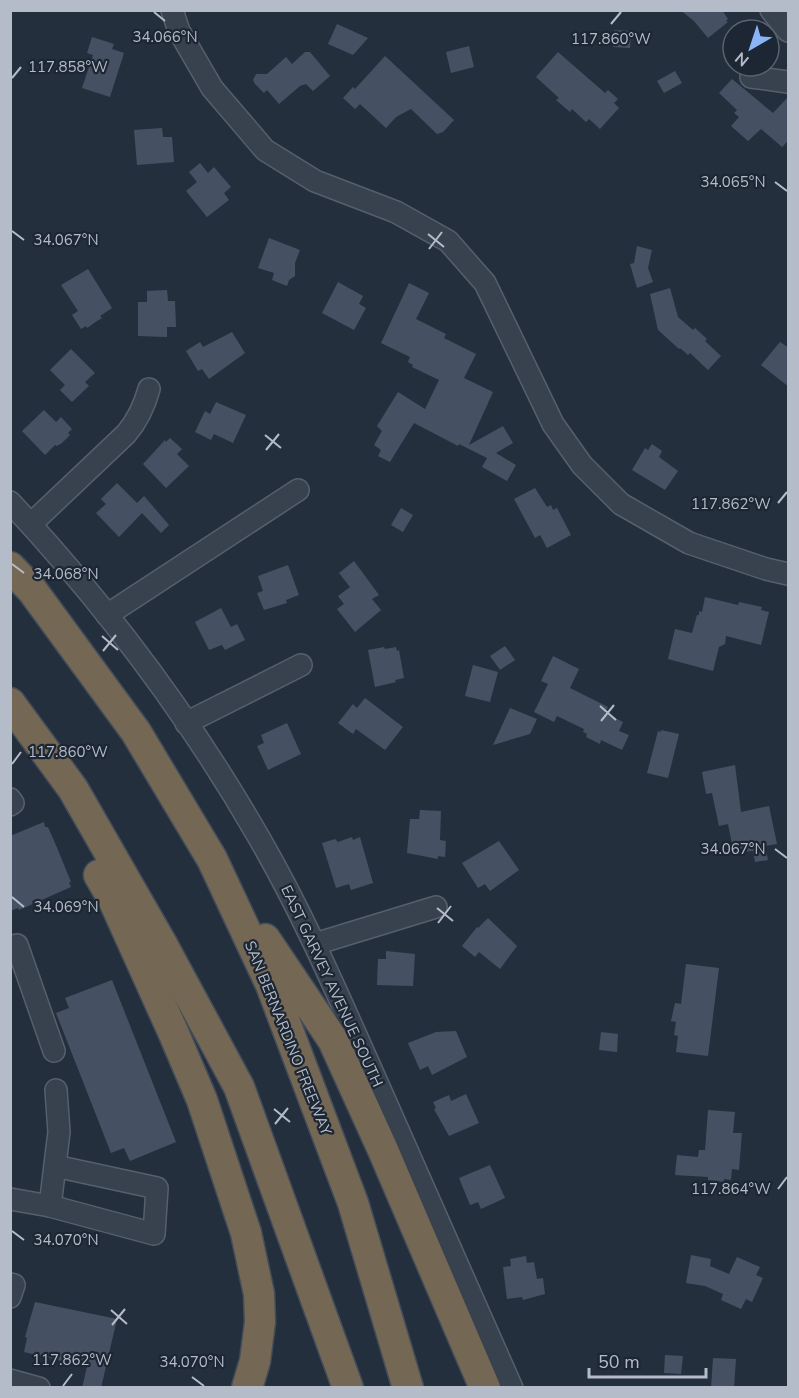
<svg xmlns="http://www.w3.org/2000/svg" width="799" height="1398" viewBox="0 0 799 1398" font-family="'Nunito Sans',sans-serif">
<style>
.building{fill:#455162}
.lines{fill:none;stroke-linecap:round;stroke-linejoin:round}
.minor-casing{stroke:#565f6c;stroke-width:24}
.highway-casing{stroke:#434c59;stroke-width:33}
.minor{stroke:#38414e;stroke-width:21}
.highway{stroke:#746855;stroke-width:30}
.ticks{fill:none;stroke:#b4bcc9;stroke-width:2}
.labels{text-anchor:middle;dominant-baseline:central;stroke-width:4.5;stroke-linejoin:round;paint-order:stroke}
.street-label{font-size:15px;fill:#b4bcc9;stroke:#1d2633}
.ticks-label{font-size:15px;text-anchor:middle;fill:#b4bcc9;stroke:#1d2633;stroke-width:4.5;stroke-linejoin:round;paint-order:stroke}
</style>
<rect width="100%" height="100%" fill="#242f3e"/>
<g class="building">
<path d="M680 10H722L728 19 726 21 728 22 708 38 694 21Z"/>
<path d="M337 24 368 38 353 55 328 44Z"/>
<path d="M614 30 631 31 630 48 613 47Z"/>
<path d="M92 37 114 44 112 49 124 53 110 97 82 88 93 55 87 53Z"/>
<path d="M469 46 474 67 451 73 446 52Z"/>
<path d="M305 52H310L330 76 313 91 306 84 300 86 279 104 267 90 264 93 255 84 253 80 256 74H267L286 57 292 64Z"/>
<path d="M558 52 605 93 608 90 618 99 614 103 619 108 600 129 589 119 586 122 572 109 570 112 556 100 559 98 536 77Z"/>
<path d="M385 56 454 120 443 132 437 134 411 109 396 117 386 128 360 104 355 109 343 98 353 87 355 89Z"/>
<path d="M675 71 682 83 664 93 657 81Z"/>
<path d="M732 79 773 113 789 96V140L782 147 761 129 748 141 731 126 739 117 734 113 737 110 719 93Z"/>
<path d="M162 128 163 137H172L174 162 137 165 134 130Z"/>
<path d="M200 163 208 173 214 167 231 187 224 193 229 200 207 217 186 191 197 182 189 172Z"/>
<path d="M269 238 300 250 295 263V276L289 280 287 286 272 280 274 273 258 268Z"/>
<path d="M637 246 652 250 648 268 653 282 637 288 630 264 634 263Z"/>
<path d="M88 269 112 308 100 316 102 318 97 321 87 328 86 326 81 329 72 315 78 311 61 285Z"/>
<path d="M338 282 363 296 359 304 366 308 354 330 322 313Z"/>
<path d="M409 283 429 293 416 319 446 334 444 338 476 354 464 378 493 392 469 445 503 426 513 443 496 453 516 465 507 481 482 467 487 458 459 444 458 446 414 423 390 462 378 456 381 450 374 445 382 431 377 426 398 392 425 409 439 380 412 367 413 365 408 362 410 357 381 343Z"/>
<path d="M670 288 678 317 693 330 695 328 707 339 705 341 721 356 708 370 690 353 688 355 680 348 679 349 658 330 650 294Z"/>
<path d="M167 290 168 301H175L176 327H167V337L138 336V302H147V291Z"/>
<path d="M232 332 245 353 209 379 202 369 198 371 186 351 200 342 203 347Z"/>
<path d="M780 342 789 348V387L761 365Z"/>
<path d="M71 349 95 373 85 382 89 386 72 402 60 390 65 385 50 370Z"/>
<path d="M216 402 246 415 233 443 214 434 211 440 195 432 205 411 210 414Z"/>
<path d="M44 410 56 422 61 417 72 429 68 433 70 435 62 443 57 446 55 445 45 455 22 431Z"/>
<path d="M170 438 182 449 177 454 189 466 166 488 143 464 165 440 166 442Z"/>
<path d="M652 444 662 451 659 457 678 471 665 490 632 470 645 448 648 450Z"/>
<path d="M117 483 137 503 144 496 169 525 161 533 142 513 119 537 96 513 106 504 101 499Z"/>
<path d="M535 488 547 507 551 505 553 510 557 508 571 535 547 548 540 535 535 538 514 499Z"/>
<path d="M401 508 413 515 403 532 391 525Z"/>
<path d="M354 561 379 595 372 599 381 610 355 632 337 609 344 604 338 596 350 587 339 573Z"/>
<path d="M288 565 299 595 286 600 287 603 264 610 257 593 263 591 258 576Z"/>
<path d="M705 597 738 605 739 602 762 607 761 610 769 612 761 645 726 636 725 644 719 647 713 671 668 659 675 629 692 633 697 615H699V611L702 612Z"/>
<path d="M221 608 231 627 237 624 245 640 225 650 222 645 209 650 195 622Z"/>
<path d="M505 646 515 660 500 670 490 656Z"/>
<path d="M384 647 385 649 396 647 397 651 399 650 404 678 395 680 396 682 375 687 368 650Z"/>
<path d="M553 656 579 669 570 688 608 707 605 713 623 722 619 731 629 735 622 750 601 740 600 744 586 737 587 734 583 732 584 729 557 716 554 722 534 712 548 684 541 681Z"/>
<path d="M473 665 498 672 490 702 465 696Z"/>
<path d="M365 698 403 727 385 750 356 729 353 734 338 723 353 704 357 708Z"/>
<path d="M510 708 537 719 530 734 493 745Z"/>
<path d="M287 723 301 754 268 770 257 746 264 743 261 735Z"/>
<path d="M661 730 679 734 668 778 647 773 658 731 661 732Z"/>
<path d="M735 765 741 812 769 806 777 844 765 846 768 860 755 862 753 851 737 852 736 843 732 844 728 824 719 826 712 793 706 794 702 772Z"/>
<path d="M420 810 441 811 440 840 446 841 445 857 438 856V859L407 853 410 819H419Z"/>
<path d="M44 822 45 827H48L58 850 71 882H69L71 887 19 910 18 908 10 911V836Z"/>
<path d="M352 837 353 840 360 837 373 883 351 890 349 884 336 888 322 843 335 839 338 842Z"/>
<path d="M499 841 519 870 490 891 485 884 478 888 462 863Z"/>
<path d="M488 918 517 946 500 969 479 952 475 957 462 946 477 927 478 928Z"/>
<path d="M386 951 415 954 413 986 377 985 378 959H386Z"/>
<path d="M686 964 719 968 708 1056 676 1052 678 1036 674 1035 676 1022 671 1021 675 1003 681 1004Z"/>
<path d="M112 980 176 1142 130 1161 124 1148 111 1153 56 1013 69 1008 65 998Z"/>
<path d="M456 1031 467 1057 432 1075 428 1066 420 1070 408 1043 436 1032Z"/>
<path d="M601 1032 618 1034 617 1052 599 1050Z"/>
<path d="M466 1094 479 1123 449 1136 434 1109 436 1108 433 1102 449 1095 451 1101Z"/>
<path d="M708 1110 735 1112 733 1133H742L739 1170 732 1169 731 1180 724 1179V1182L708 1180V1177L675 1175 677 1155 698 1157 699 1150H705Z"/>
<path d="M490 1165 505 1198 481 1209 478 1202 470 1205 459 1178Z"/>
<path d="M691 1255 711 1259 710 1266 729 1274 737 1257 760 1267 756 1275 763 1278 752 1302 746 1299 741 1309 721 1300 723 1294 705 1286 686 1283Z"/>
<path d="M526 1256 527 1263 534 1262 537 1279 543 1278 545 1294 523 1300 522 1297 507 1299 503 1267 511 1266 510 1259Z"/>
<path d="M35 1302 117 1319 101 1388H82L87 1367 24 1352 27 1338 25 1337Z"/>
<path d="M665 1355 683 1356 681 1374 664 1373Z"/>
<path d="M713 1358 736 1359 734 1388H711Z"/>
</g>
<g class="lines">
<defs>
<g id="minor">
<path d="M172 10 179 31 212 88 265 150 315 181 396 212 448 241 485 283 553 424 582 465 621 504 689 543 766 569 788 574"/>
<path d="M771 10 788 31"/>
<path d="M751 77 788 82"/>
<path d="M10 502C105 604 189 716 258 836 305 917 341 1002 379 1087 423 1187 468 1287 512 1388"/>
<path d="M31 524 126 434C138 420 144 407 149 389"/>
<path d="M107 615 298 490"/>
<path d="M186 723 301 665"/>
<path d="M10 799 13 803 10 805"/>
<path d="M315 944 436 907"/>
<path d="M10 947 17 945 54 1051"/>
<path d="M55 1166 157 1188 154 1234 50 1206 59 1132 56 1090"/>
<path d="M10 1199 50 1206"/>
<path d="M10 1284 14 1285 10 1297"/>
<path d="M10 1380 39 1388"/>
</g>
<g id="highway">
<path d="M10 567 32 590 136 732 212 859 271 985 353 1203 408 1388"/>
<path d="M10 703 73 789 163 946 239 1087 348 1388"/>
<path d="M99 875 114 901 174 1034 202 1100 246 1233 259 1294 260 1322 255 1361 247 1388"/>
<path d="M265 939 333 1040 383 1150 485 1388"/>
</g>
</defs>
<use href="#minor" class="minor-casing"/>
<use href="#highway" class="highway-casing"/>
<use href="#minor" class="minor"/>
<use href="#highway" class="highway"/>
</g>
<path class="ticks" d="M154 12 165 21M611 24 621 12M12 78 21 67M775 182 787 191M12 231 24 240M428 234 444 247M429 249 442 232M265 435 281 448M266 450 279 434M778 503 787 492M12 564 24 573M102 636 118 650M103 651 116 635M600 706 616 720M601 721 614 705M12 764 21 752M775 849 787 858M12 897 24 907M437 908 453 921M438 923 451 906M274 1109 290 1122M275 1124 288 1108M778 1189 787 1177M12 1231 24 1240M111 1310 127 1324M112 1325 125 1309M192 1377 204 1386M63 1386 72 1374"/>
<g class="labels">
<g class="street-label">
<text transform="translate(332 986) rotate(65)">EAST GARVEY AVENUE SOUTH</text>
<text transform="translate(288 1038) rotate(68)">SAN BERNARDINO FREEWAY</text>
</g>
</g>
<g class="ticks-label">
<text x="165" y="42">34.066°N</text>
<text x="611" y="44">117.860°W</text>
<text x="68" y="72">117.858°W</text>
<text x="733" y="187">34.065°N</text>
<text x="66" y="245">34.067°N</text>
<text x="731" y="509">117.862°W</text>
<text x="66" y="579">34.068°N</text>
<text x="68" y="757">117.860°W</text>
<text x="733" y="854">34.067°N</text>
<text x="66" y="912">34.069°N</text>
<text x="731" y="1194">117.864°W</text>
<text x="66" y="1245">34.070°N</text>
<text x="72" y="1365">117.862°W</text>
<text x="192" y="1367">34.070°N</text>
</g>
<rect width="799" height="1398" fill="none" stroke="#b4bcc9" stroke-width="24"/>
<g transform="translate(751 48) rotate(219)"><circle r="28" fill="#1d2633" stroke="#59626f" stroke-width="1.5"/>
<path d="M0-4.5L10 22L0 15L-10 22Z" fill="#8ab4f8"/>
<text y="-9" font-size="16" font-weight="bold" text-anchor="middle" fill="#b4bcc9">N</text>
</g>
<path d="M589 1368v9h117v-9" fill="none" stroke="#b4bcc9" stroke-width="3"/>
<text x="598" y="1368" font-size="18" fill="#b4bcc9" stroke="#1d2633" stroke-width="4.5" paint-order="stroke">50 m</text>
</svg>
